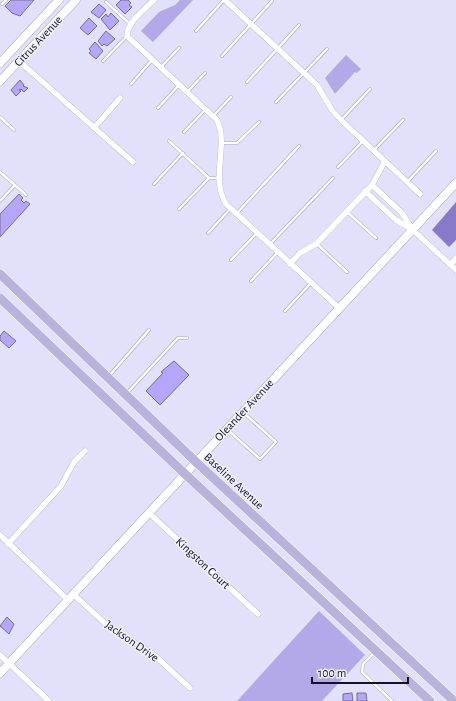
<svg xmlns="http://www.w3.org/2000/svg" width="456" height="701" viewBox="0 0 456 701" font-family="'Alegreya Sans',sans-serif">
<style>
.green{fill:#b3a9e8}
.water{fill:#897ac9}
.building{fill:#b5a6f9;stroke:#726e8d}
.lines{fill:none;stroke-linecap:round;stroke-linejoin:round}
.lane-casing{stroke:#a5a0c2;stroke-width:3.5}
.street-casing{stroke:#a5a0c2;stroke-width:6}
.secondary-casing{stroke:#a5a0c2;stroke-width:9}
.primary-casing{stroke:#fff;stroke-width:10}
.lane{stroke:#fff;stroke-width:2.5}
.street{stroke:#fff;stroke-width:5.5}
.secondary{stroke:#fff;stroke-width:8}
.primary{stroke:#b9b2da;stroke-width:9}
.labels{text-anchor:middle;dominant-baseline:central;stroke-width:3;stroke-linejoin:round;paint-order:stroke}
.street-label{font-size:12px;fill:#15131f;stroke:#f0effd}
</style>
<rect width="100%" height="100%" fill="#e3e0fc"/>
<g class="green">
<path d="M180 0H193L153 42 141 31 159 12 175 5Z"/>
<path d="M346 55 361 69 357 73 355 72 335 94 325 78Z"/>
<path d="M319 611 365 655 322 701H237Z"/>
</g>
<path class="water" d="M456 202V240L449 247 432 230Z"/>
<g class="building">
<path d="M11 0H34L20 16 12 13 5 6Z"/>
<path d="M121 0H128L131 3 129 5 132 7 125 14 116 5Z"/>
<path d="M99 4 106 10 99 18 91 12Z"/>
<path d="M111 13 119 21 110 30 101 19 106 14 108 17Z"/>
<path d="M89 18 97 26 88 35 80 28Z"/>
<path d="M106 31 115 39 107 46 104 44 102 46 98 41Z"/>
<path d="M95 42 103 51 96 59 89 53 91 51 89 49Z"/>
<path d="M20 80 24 85 23 86 28 88 24 92 21 89 19 90 21 91 16 96 11 90Z"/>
<path d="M19 194 23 198 21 200 24 203 26 201 30 204 0 237V214Z"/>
<path d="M4 331 16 341 9 348 0 340V336Z"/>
<path d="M174 361 189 375 160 405 146 391 163 373 161 372Z"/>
<path d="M7 617 14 624 9 634 0 626Z"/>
<path d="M352 693 353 701H343V694Z"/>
<path d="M357 693H366L367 701H357Z"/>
</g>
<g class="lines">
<defs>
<g id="lane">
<path d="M106 2 130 24"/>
<path d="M2 4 6 0"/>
<path d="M196 31 224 0"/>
<path d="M222 56 272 1"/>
<path d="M103 61 127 36"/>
<path d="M161 67 179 48"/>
<path d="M247 82 299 25"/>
<path d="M131 84 152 60"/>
<path d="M188 91 205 73"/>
<path d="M276 102 327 49"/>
<path d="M158 108 179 85"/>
<path d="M213 116 231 97"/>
<path d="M0 117 14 130"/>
<path d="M342 119 370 89"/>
<path d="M184 132 205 110"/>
<path d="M169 141 209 178H218"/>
<path d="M222 143H237L259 122"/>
<path d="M374 150 403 120"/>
<path d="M338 167 363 141"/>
<path d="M0 172 15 185 0 201"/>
<path d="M408 181 436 151"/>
<path d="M154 184 183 153"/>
<path d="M15 185 26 195"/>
<path d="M179 209 209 178"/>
<path d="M347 212 376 238"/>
<path d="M237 213 299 146"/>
<path d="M208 233 231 208"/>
<path d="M270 244 333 178"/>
<path d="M317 244 347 272"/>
<path d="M231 260 257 233"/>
<path d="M251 281 277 253"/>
<path d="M285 311 311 283"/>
<path d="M109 376 149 330"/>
<path d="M127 393 178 338H187"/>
<path d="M228 430 260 459 276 442 244 413"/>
<path d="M374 653 363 664 362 672 392 701"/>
</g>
<g id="street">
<path d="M154 0C145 9 127 22 127 36L217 120C219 125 221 130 221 136 223 160 213 182 226 204L339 308"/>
<path d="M225 0 317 85 332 110 341 120 420 194"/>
<path d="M19 61 133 162"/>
<path d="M94 128 120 98"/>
<path d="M372 185 402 213 411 227"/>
<path d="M365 191 396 220 412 229 456 270"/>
<path d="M290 264 300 253 316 244 372 185 385 161"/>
<path d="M450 265 456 258"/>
<path d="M149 513 258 614"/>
<path d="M0 535 68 600"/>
<path d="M8 544 61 486 74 462 85 451"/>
<path d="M73 594 109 627 153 654 190 688"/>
<path d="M0 655 49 701"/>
</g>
<g id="secondary">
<path d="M0 63 59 0"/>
<path d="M0 81 76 0"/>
<path d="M0 673 456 183"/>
</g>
<g id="primary">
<path d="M0 274 196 462 454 701"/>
<path d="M0 298 185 474 430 701"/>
</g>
</defs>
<use href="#lane" class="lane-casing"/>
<use href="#street" class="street-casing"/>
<use href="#secondary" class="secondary-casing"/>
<use href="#primary" class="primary-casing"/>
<use href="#lane" class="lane"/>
<use href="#street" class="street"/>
<use href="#secondary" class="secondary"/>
<use href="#primary" class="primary"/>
</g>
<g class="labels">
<g class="street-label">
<text transform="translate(38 41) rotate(-47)">Citrus Avenue</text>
<text transform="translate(244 410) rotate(-47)">Oleander Avenue</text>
<text transform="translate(234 481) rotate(43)">Baseline Avenue</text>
<text transform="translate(203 563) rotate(43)">Kingston Court</text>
<text transform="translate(132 641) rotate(35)">Jackson Drive</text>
</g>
</g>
<path d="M312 677v6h96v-6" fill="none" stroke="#15131f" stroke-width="2"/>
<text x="318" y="677" font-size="12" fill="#15131f" stroke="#f0effd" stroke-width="3" paint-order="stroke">100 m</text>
</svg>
